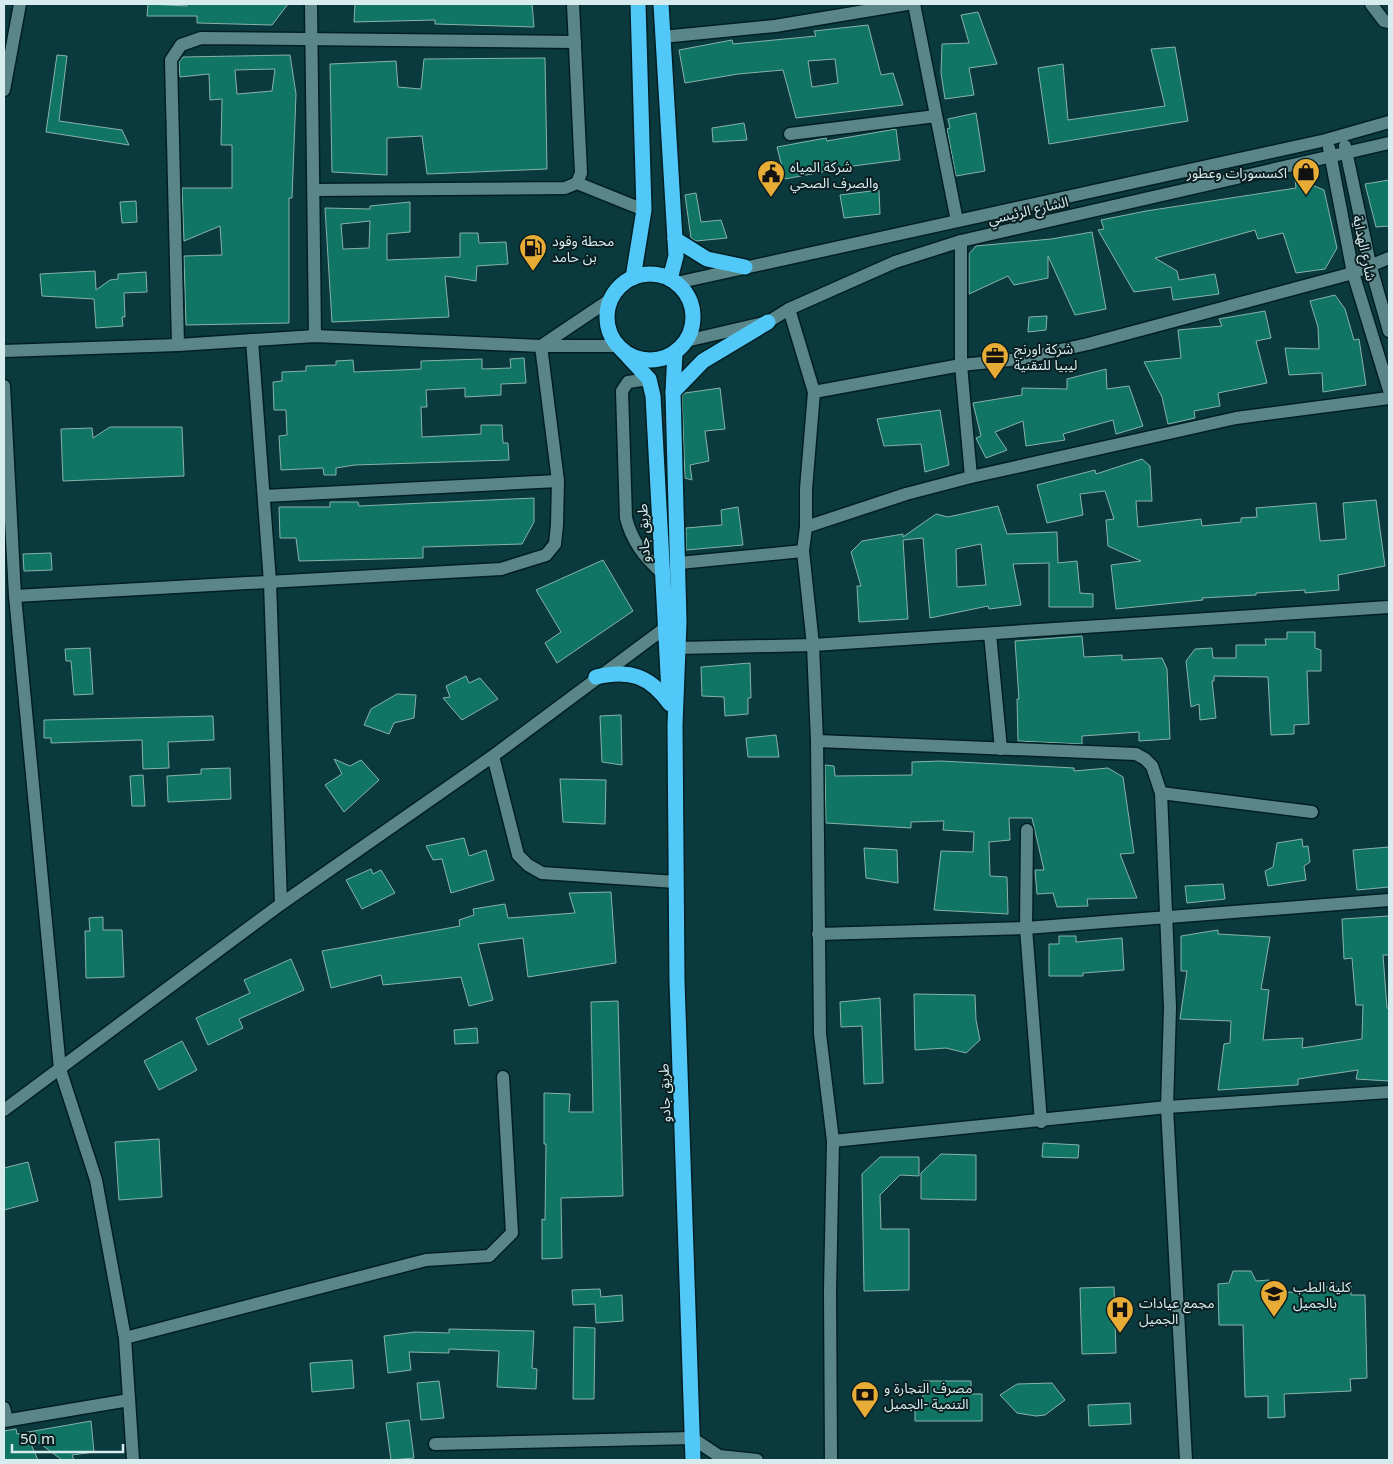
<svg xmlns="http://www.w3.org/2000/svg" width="1393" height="1464" viewBox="0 0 1393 1464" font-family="'Noto Sans','Noto Sans Arabic',sans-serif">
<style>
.building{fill:#117566;stroke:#87b3a9;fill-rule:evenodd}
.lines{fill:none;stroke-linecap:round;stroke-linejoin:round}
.minor-casing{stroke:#001f23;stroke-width:15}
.highway-casing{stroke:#001f23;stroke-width:18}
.minor{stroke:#5a868a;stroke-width:12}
.highway{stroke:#52c8f9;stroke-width:15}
.labels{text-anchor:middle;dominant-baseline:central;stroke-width:4;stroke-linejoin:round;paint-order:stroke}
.poi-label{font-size:14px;fill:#d6ecef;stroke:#0b1e20;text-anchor:start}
.street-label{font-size:14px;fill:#d6ecef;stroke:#0b1e20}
</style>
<rect width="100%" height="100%" fill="#0b3a3e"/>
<g class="building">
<path d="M148 4 187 6 186 4H288L272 25 197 23V16H147Z"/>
<path d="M355 4H532L534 27 435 24V20L354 22Z"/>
<path d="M978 12 997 64 969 68 974 95 945 99 941 73 942 44 969 43 961 15Z"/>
<path d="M868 25 881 75 893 73 903 105 796 118 783 70 738 74 685 83 679 50 732 40 733 44 816 36 814 31ZM835 59 838 83 812 87 808 61Z"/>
<path d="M1175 47 1188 121 1049 144 1038 68 1063 64 1068 120 1165 106 1151 49Z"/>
<path d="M57 55 67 56 59 121 122 130 129 145 46 132Z"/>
<path d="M290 55 296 94 292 198H289V323L186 325 184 256 222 255 220 226 184 241 182 188H232V145H221L222 99 210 100 209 74 180 77 179 62 183 57ZM275 69 272 91 237 94 235 70Z"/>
<path d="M545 58 547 169 427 174 422 136 387 138V175L332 172 330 64 396 61 398 87 421 89 424 59Z"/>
<path d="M976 113 985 171 956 176 947 129 950 128 948 119Z"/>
<path d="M744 123 747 140 713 142 712 128Z"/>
<path d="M896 129 900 160 853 166 785 179 777 147 826 138 827 141Z"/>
<path d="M1295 178 1324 190 1337 248 1325 269 1296 273 1283 233 1258 239 1255 230 1155 258 1177 271 1179 280 1215 274 1219 294 1173 300 1171 287 1134 292 1098 230 1104 229 1101 220 1146 211 1296 188Z"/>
<path d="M1389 180V226L1376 227 1365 184Z"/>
<path d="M879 190 880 214 844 218 840 195Z"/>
<path d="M696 193 701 222 721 220 727 238 696 241 691 238 685 195Z"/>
<path d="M136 201 137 222 122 223 120 202Z"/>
<path d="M410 202V232L387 234V260L460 257V233H478L479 243 506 242 508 264 477 266 476 281 445 276 449 317 332 322 325 208 370 209V206ZM370 221 369 248 343 249 341 224Z"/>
<path d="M1092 232 1106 309 1075 315 1048 256V278L1014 285 1008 276 969 294V254L976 246 1051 239Z"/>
<path d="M95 271 96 290 110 280 118 279V274L146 272 147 292 124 293 125 317H122L123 326 96 328 94 299 42 296 40 274Z"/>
<path d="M1335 295 1345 309 1354 340 1359 339 1366 385 1323 392 1322 373 1289 375 1285 348 1319 349 1318 327 1310 301Z"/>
<path d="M1265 311 1271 338 1256 341 1267 383 1218 393 1220 406 1194 411 1195 418 1168 424 1162 397 1144 362 1181 358 1178 330 1222 326 1219 319Z"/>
<path d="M1047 316 1046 330 1028 332 1029 317Z"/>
<path d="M524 358 526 383 501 384V395L465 397V388L426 390 427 407H421L422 437 481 434V425H502L503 443H508L509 460 355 465 336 468V475H324L323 468 281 470 279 436 287 435 286 410H274L273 382 282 381V372L306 371V366L336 365V361L353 360 354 372 421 369V361L482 359V369L511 368 510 359Z"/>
<path d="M1106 369 1107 389 1129 386 1143 426 1116 434 1113 420 1063 434 1065 440 1026 446 1023 421 995 432 1007 450 986 458 976 438 981 436 973 403 1022 395V388L1067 389V379Z"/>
<path d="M720 388 725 429 705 431 709 461 690 465 692 480 685 478 682 396 685 393Z"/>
<path d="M940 410 949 465 925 472 921 444 884 446 877 419Z"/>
<path d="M110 427H182L184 476 63 481 61 429 92 428 93 438Z"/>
<path d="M1142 459 1150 466 1152 501H1136L1138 527 1201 519 1202 526 1241 522V518L1257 517 1256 508 1316 503 1320 541 1346 539 1343 503 1376 500 1385 566 1338 575 1339 590 1305 593V590L1256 593V595L1202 598 1203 600 1116 609 1111 565 1141 561 1108 546 1106 520 1114 519 1105 491 1080 494 1083 515 1047 523 1037 485 1095 470 1096 474Z"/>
<path d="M534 498V522L522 544 423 547V558L299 561 296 538H280L279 507H330V502H358L359 506Z"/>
<path d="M998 506 1007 534 1057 532 1058 563 1077 561 1080 593 1093 594V607H1049V563L1013 564 1021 605 989 609 988 606 930 618 923 538 903 540 908 619 859 622 857 586H861L851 552 862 541 903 534V537L936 514 948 517ZM981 544 986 585 957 587 956 549Z"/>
<path d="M738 507 743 545 686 550V528L722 525 721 510Z"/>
<path d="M51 553 52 570 24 571 23 554Z"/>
<path d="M603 560 633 611 557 663 545 643 561 632 536 590Z"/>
<path d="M1287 632H1315V648L1321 650V671H1307L1309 724 1294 725V734L1271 735 1268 677 1214 676V681H1212L1216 718 1200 720 1199 704 1191 707 1186 661 1195 649 1212 648 1213 658H1236V645H1266L1265 639H1287Z"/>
<path d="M1082 636 1084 657 1122 655V660L1162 658 1167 669 1170 739 1139 741V732L1082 736V744L1018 741 1017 699H1019L1015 641Z"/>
<path d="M90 648 93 694 74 695 71 661H66L65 649Z"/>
<path d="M750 663 751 698H748V714L725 716 724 697 702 696 701 667Z"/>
<path d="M466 676 469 683 480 678 498 699 462 720 443 698 450 697 446 686Z"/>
<path d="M397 694 416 695 414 718 394 723 389 734 364 725 371 709Z"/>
<path d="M621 715 622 765 602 762 600 716Z"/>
<path d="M213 716 214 740 168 742 169 768 143 769 142 740 51 743V738H44V720Z"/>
<path d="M776 735 779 757H748L746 738Z"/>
<path d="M334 759 350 766 361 760 379 780 344 812 325 785 342 774Z"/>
<path d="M941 761 1074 768V771L1108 768 1123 777 1134 853 1120 854 1137 898 1087 899 1088 906 1057 907 1053 893 1037 894 1035 870H1044L1032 818H1009L1010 840 989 842 990 876 1007 877 1008 914 934 910 941 851 973 852 974 832 943 830 944 821 911 822V828L826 823 825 765 834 766 835 776 912 775V762Z"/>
<path d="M230 768 231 799 168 802 167 776 201 774V769Z"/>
<path d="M143 775 145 806H132L130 776Z"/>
<path d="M560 779 606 780 605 824 563 822Z"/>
<path d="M464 838 469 856 486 850 494 880 451 893 442 859 433 860 426 846Z"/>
<path d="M1302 839 1303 847 1308 846 1310 862 1304 866 1306 880 1268 886 1265 871 1273 867 1277 843Z"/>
<path d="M1389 847V887L1357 890 1353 850Z"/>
<path d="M864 848 897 850 898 883 866 878Z"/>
<path d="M371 869 373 874 381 870 395 893 362 909 346 880Z"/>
<path d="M1223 884 1225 899 1187 903 1185 886Z"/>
<path d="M611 892 616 963 528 977 523 938 478 944 493 1000 469 1006 461 977 383 985 381 975 331 988 322 951 460 926 459 920 474 915 473 909 505 904 508 918 575 913 569 893Z"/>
<path d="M1389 916V955H1383L1387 1008 1389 1009V1081L1356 1079 1358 1070 1298 1079V1085L1218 1090 1224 1044 1230 1043 1231 1021 1180 1019 1187 971H1181V936L1218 930V934L1270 937 1261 989 1269 990 1263 1040 1303 1038 1302 1048 1362 1039 1363 1005H1356L1352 958 1344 959 1342 919Z"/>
<path d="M103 917V930H122L124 977 86 978 85 931H90L89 918Z"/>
<path d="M1059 936H1076V942L1122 938 1124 970 1083 973V976H1049V944H1059Z"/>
<path d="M291 959 304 990 239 1019 243 1028 208 1045 196 1018 250 993 244 980Z"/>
<path d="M914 994 975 995 976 1020 980 1040 966 1053 946 1048 915 1050Z"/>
<path d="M880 998 883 1083 864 1084 862 1026 841 1027 840 1002Z"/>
<path d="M618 1001 623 1196 561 1198 562 1258 542 1259V1219L545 1220 546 1144H544V1093L570 1094 569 1112H593L591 1002Z"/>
<path d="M477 1028 478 1043 455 1044 454 1030Z"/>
<path d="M182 1041 197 1070 159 1090 144 1061Z"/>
<path d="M159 1139 162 1197 119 1200 115 1142Z"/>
<path d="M1043 1143 1079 1145 1078 1158 1042 1157Z"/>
<path d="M941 1154 976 1155V1200L921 1199V1173Z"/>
<path d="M880 1157H919V1176L900 1175 880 1195 881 1229H909V1290L864 1291 862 1174Z"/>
<path d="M28 1162 38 1201 4 1210V1168Z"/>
<path d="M1233 1271H1251L1256 1281 1269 1280V1293L1326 1291V1287L1351 1286V1295H1365L1367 1378 1350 1379 1351 1391 1284 1394 1285 1417 1268 1418V1396L1245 1397 1243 1325H1219L1218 1284 1229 1283Z"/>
<path d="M1114 1287 1116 1353 1082 1354 1080 1288Z"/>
<path d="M600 1289 601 1297 622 1295 623 1321 596 1323 595 1304 573 1305 572 1290Z"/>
<path d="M574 1327 595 1328 594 1399H573Z"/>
<path d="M449 1329 534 1331 532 1368 537 1369 536 1389 497 1387 499 1351 449 1349V1353L409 1352 411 1370 388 1373 384 1336 415 1332 449 1333Z"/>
<path d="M352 1360 354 1388 312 1392 310 1363Z"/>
<path d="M439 1381 444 1418 421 1420 417 1383Z"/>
<path d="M923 1381H971V1394H982V1421H915V1404L923 1397Z"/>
<path d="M1052 1383 1065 1400 1045 1415 1036 1416 1017 1413 1000 1395 1017 1384Z"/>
<path d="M1130 1403 1131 1424 1089 1426 1088 1405Z"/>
<path d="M409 1420 414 1458 391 1460 386 1423Z"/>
<path d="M91 1421 94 1452 72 1455 74 1460H62L26 1433 38 1460H4V1431L16 1429 17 1434Z"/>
</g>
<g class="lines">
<defs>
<g id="minor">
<path d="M311 4 315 336"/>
<path d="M573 4 581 173 577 183"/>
<path d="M914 4 957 221"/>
<path d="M1371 4 1384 21 1389 22"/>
<path d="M662 37 775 26 907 4"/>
<path d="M4 90 20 4"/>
<path d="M790 134 936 116"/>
<path d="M1345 146 1370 264 1389 331"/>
<path d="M1329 148 1353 273 1389 390"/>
<path d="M314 190 565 188 577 183 644 210"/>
<path d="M961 241V365L971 477"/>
<path d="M676 283 1326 140 1389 122"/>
<path d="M789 309 814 392"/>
<path d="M252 340 270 582 281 904"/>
<path d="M686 341 768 322 789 309 895 262 961 241 1389 143"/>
<path d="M178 345 171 60 181 45 201 38 575 42"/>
<path d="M541 346 611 299"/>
<path d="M4 351 178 345 315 336 541 346H618"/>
<path d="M649 379 628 382 622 391 626 518C632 541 644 557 662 573"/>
<path d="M4 386 15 596 60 1069 96 1180 125 1338 133 1460"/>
<path d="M264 496 558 481"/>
<path d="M806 527V489L814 392 961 365 1020 359 1088 344 1353 273 1389 258"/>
<path d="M679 563 803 551"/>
<path d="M15 596 501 569 546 555 555 544 557 525 558 481 541 346"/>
<path d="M990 634 1001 749"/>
<path d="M678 648 813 645 1389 607"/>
<path d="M817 741 1136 754 1145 759 1152 766 1161 793 1170 1008 1167 1107 1186 1460"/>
<path d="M493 756 518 855 528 865 542 873 676 882"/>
<path d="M1161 793 1312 812"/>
<path d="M1027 830 1026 928 1041 1122"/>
<path d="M818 934 1026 928 1389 900"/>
<path d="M4 1110 281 904 493 756 665 628 672 625"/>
<path d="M833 1141 1167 1107 1389 1092"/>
<path d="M125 1338 426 1260 489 1256 512 1233 503 1077"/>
<path d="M4 1408 7 1420"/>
<path d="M4 1421 129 1400"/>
<path d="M435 1444 692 1438 719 1456 757 1460"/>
<path d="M831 1460 830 1290 833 1141 820 1034 817 741 813 645 803 551 806 527 906 494 971 477 1236 418 1389 398"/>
</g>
<g id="highway">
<path d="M661 4 676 256 670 279"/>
<path d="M675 239 707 259 745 267"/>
<circle cx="650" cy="317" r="43"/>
<path d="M633 278 644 210 638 4"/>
<path d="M622 350 649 379 653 396 669 692"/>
<path d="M675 352 673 392 679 622 675 725 677 981 693 1460"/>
<path d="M673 392 703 361 768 322"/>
<path d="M596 677C630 669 650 676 670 704"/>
</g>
</defs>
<use href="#minor" class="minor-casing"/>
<use href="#highway" class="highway-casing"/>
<use href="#minor" class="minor"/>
<use href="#highway" class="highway"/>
</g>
<defs>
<symbol id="shop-pin" viewBox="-11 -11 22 30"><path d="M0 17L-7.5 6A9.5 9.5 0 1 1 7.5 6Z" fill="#e7ac36" stroke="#0b1e20"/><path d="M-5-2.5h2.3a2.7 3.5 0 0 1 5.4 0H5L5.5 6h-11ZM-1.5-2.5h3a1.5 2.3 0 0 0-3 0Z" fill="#111"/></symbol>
<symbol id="civic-pin" viewBox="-11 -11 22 30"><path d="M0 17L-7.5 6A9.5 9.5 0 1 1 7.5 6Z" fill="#e7ac36" stroke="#0b1e20"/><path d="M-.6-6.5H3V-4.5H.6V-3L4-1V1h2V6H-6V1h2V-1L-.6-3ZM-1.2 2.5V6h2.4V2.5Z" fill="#111"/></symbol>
<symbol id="fuel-pin" viewBox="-11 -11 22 30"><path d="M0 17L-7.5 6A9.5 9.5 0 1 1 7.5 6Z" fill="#e7ac36" stroke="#0b1e20"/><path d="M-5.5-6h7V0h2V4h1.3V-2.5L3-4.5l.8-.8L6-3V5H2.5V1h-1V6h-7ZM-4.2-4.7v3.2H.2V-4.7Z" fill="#111"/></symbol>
<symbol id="office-pin" viewBox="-11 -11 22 30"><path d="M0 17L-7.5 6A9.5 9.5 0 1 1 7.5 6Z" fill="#e7ac36" stroke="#0b1e20"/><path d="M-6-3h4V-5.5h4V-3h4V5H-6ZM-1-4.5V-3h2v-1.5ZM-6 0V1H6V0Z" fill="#111"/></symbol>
<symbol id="university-pin" viewBox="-11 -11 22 30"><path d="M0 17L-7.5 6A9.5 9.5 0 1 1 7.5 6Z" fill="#e7ac36" stroke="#0b1e20"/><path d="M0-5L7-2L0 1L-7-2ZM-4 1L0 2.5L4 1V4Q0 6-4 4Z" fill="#111"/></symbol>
<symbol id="hospital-pin" viewBox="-11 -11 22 30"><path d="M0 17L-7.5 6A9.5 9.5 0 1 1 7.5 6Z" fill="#e7ac36" stroke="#0b1e20"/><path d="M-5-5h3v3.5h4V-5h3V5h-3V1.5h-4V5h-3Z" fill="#111"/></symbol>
<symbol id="bank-pin" viewBox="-11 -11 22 30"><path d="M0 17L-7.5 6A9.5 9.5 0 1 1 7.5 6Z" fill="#e7ac36" stroke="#0b1e20"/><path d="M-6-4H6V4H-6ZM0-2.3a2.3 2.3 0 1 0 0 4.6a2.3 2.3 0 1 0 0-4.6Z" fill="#111"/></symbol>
</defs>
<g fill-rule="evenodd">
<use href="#shop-pin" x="1290" y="156" width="32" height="43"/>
<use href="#civic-pin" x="755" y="158" width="32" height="43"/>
<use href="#fuel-pin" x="517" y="232" width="32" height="43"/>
<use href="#office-pin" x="979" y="340" width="32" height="43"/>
<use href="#university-pin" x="1258" y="1278" width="32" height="43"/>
<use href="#hospital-pin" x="1104" y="1294" width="32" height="43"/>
<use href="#bank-pin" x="849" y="1379" width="32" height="43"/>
</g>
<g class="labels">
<g class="poi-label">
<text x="790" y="166">شركة المياه<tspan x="790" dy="16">والصرف الصحي</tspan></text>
<text x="1287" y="172" text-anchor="end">اكسسورات وعطور</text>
<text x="552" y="240">محطة وقود<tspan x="552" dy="16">بن حامد</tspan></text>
<text x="1014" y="348">شركة اورنج<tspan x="1014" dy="16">ليبيا للتقنية</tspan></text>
<text x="1293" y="1286">كلية الطب<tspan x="1293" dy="16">بالجميل</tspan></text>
<text x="1139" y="1302">مجمع عيادات<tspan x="1139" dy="16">الجميل</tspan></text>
<text x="884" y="1387">مصرف التجارة و<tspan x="884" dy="16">التنمية -الجميل</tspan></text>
</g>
<g class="street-label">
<text transform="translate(1028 210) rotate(-13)">الشارع الرئيسي</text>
<text transform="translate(1365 248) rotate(78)">شارع الهداية</text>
<text transform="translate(643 533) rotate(-93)">طريق جادو</text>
<text transform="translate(664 1093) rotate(-92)">طريق جادو</text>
</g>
</g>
<rect width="1393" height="1464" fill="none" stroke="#d6ecef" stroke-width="10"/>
<path d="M12 1444v8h111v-8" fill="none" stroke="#d6ecef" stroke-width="2.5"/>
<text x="20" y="1444" font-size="15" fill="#d6ecef" stroke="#0b1e20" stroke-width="4" paint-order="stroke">50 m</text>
</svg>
